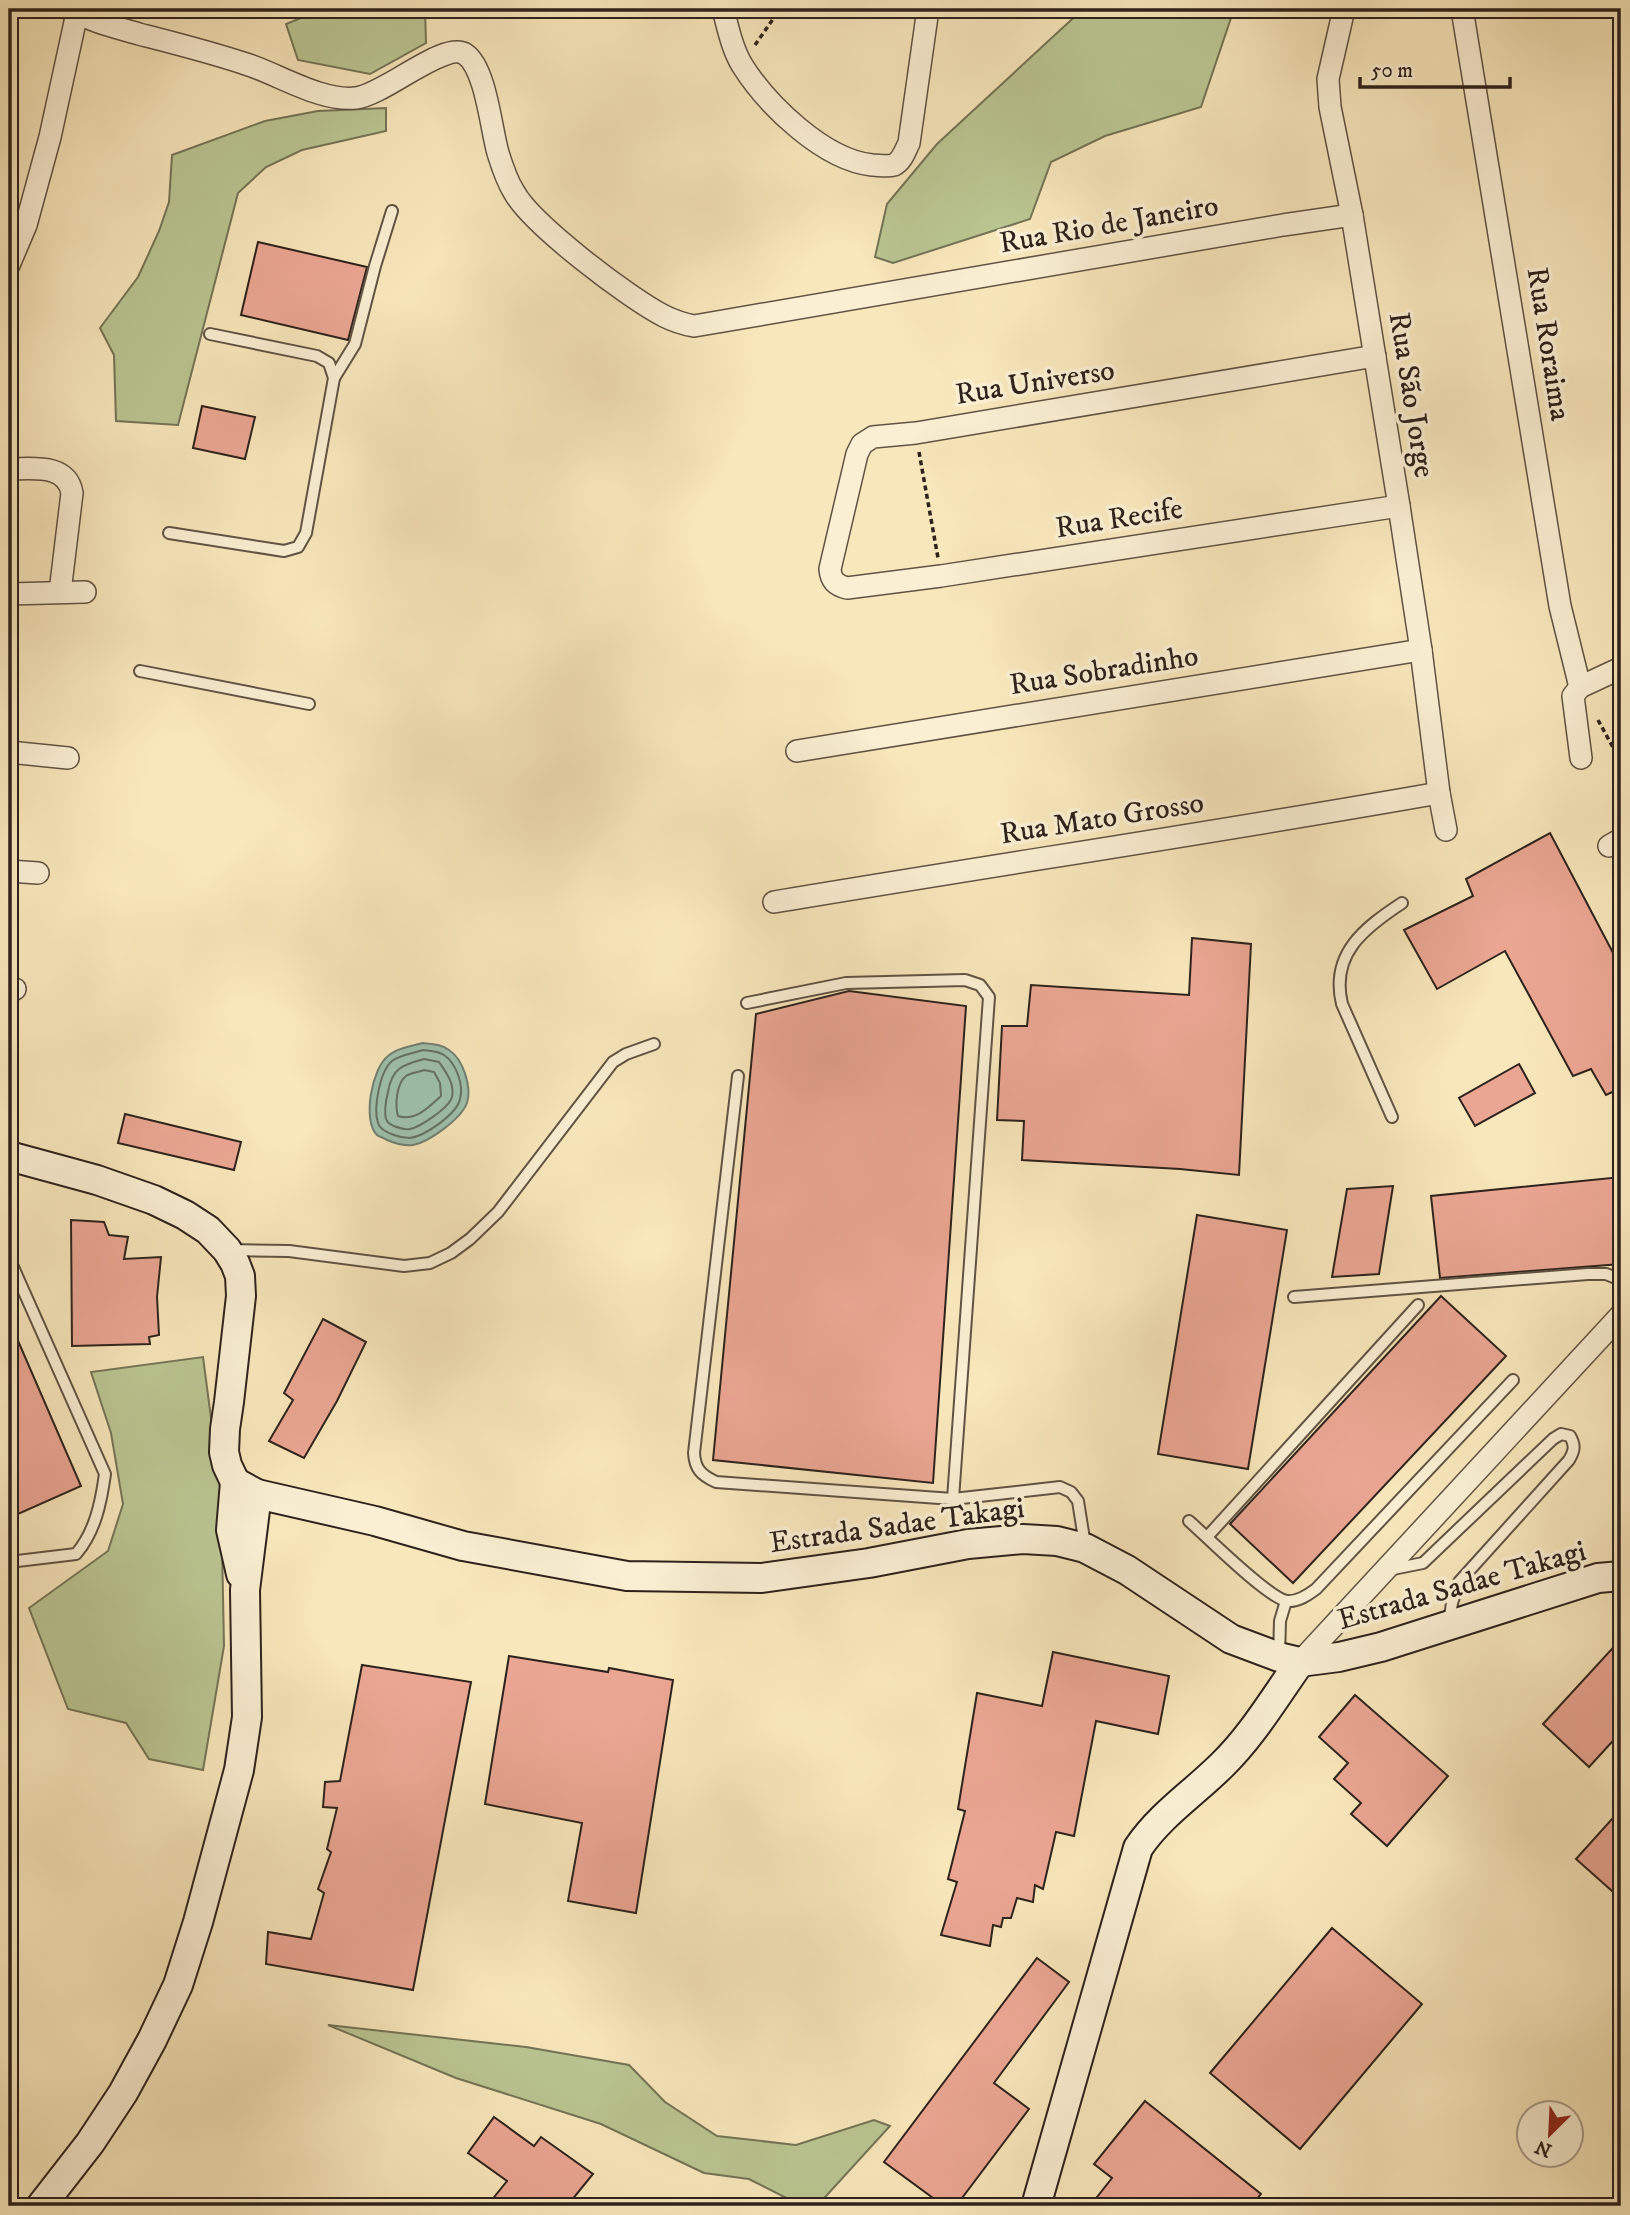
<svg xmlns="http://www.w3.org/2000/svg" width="1630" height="2215" viewBox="0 0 1630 2215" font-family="'IM FELL DW Pica',serif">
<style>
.green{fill:#bac692;stroke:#747457;stroke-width:2}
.water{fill:#9ec0ad;stroke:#718173;stroke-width:2}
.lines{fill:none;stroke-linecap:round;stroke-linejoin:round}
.shore{stroke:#667164;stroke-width:2}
.building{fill:#eba693;stroke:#2d221c;stroke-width:2}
.lane-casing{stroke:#605344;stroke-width:14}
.street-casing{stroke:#605344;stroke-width:24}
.secondary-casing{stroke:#2d221c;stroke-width:32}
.path{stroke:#2d221c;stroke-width:3.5;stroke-dasharray:5 3.5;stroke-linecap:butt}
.lane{stroke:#faefd3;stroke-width:10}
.street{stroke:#faefd3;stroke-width:21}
.secondary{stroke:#faefd3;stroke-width:28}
.labels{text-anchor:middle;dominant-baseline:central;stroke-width:7;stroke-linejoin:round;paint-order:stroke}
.street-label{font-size:30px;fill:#2d221c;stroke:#faefd3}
</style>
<rect width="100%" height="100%" fill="#f8e7bb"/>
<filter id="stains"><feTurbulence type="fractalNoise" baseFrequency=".00286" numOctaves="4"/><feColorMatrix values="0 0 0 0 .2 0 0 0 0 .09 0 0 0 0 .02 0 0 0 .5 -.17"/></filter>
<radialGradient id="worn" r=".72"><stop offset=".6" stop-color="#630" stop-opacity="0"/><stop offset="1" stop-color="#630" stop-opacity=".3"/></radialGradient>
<g class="green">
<path d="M323 9H425L426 43 370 74 298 60 286 24Z"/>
<path d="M1083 9H1234L1201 107 1105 136 1051 162 1030 219 893 263 875 257 887 204 937 144Z"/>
<path d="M386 108V131L302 150 266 167 238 193 178 425 116 421 114 355 100 328 138 277 159 231 169 202 172 155 265 121 318 111Z"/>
<path d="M203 1357 221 1494 224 1646 203 1770 149 1759 126 1723 68 1709 29 1608 108 1551 123 1504 111 1433 91 1372Z"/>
<path d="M328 2025 526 2047 629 2065 665 2102 717 2136 796 2145 874 2120 890 2126 817 2206H802L749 2179 704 2173 601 2124 456 2078Z"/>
</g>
<path class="water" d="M423 1043C432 1044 441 1044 449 1050 463 1059 472 1087 467 1103 461 1119 429 1142 413 1145 405 1146 394 1143 387 1140 386 1139 378 1136 377 1135 362 1121 372 1068 388 1056 397 1048 412 1046 423 1043Z"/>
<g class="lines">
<g class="shore">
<path d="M423 1050C430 1051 438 1051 444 1055 456 1063 464 1085 460 1099 457 1114 425 1136 410 1138 405 1138 399 1137 394 1135 388 1133 380 1130 378 1123 373 1108 380 1071 392 1061 400 1055 414 1053 423 1050Z"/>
<path d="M424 1059 439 1062C446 1072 455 1084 452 1097 449 1108 420 1127 410 1129 404 1130 399 1128 394 1126 390 1124 388 1124 386 1119 384 1111 386 1100 388 1092 392 1068 402 1065 424 1059Z"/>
<path d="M424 1070 434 1072 440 1083 441 1096C429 1107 415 1122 398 1116 395 1106 396 1084 406 1076 411 1073 419 1072 424 1070Z"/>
</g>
</g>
<g class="building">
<path d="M258 242 367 267 348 340 241 315Z"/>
<path d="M202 406 255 417 245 459 193 448Z"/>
<path d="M1550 833 1621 968V1088L1606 1095 1591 1069 1573 1076 1505 951 1437 989 1404 930 1473 896 1466 879Z"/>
<path d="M1192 938 1251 944 1239 1175 1180 1169 1022 1160 1024 1121 997 1120 1002 1026H1027L1031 985 1189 995Z"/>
<path d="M849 991 966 1006 933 1483 713 1460 756 1014Z"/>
<path d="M1519 1064 1535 1093 1475 1126 1459 1098Z"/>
<path d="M125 1114 241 1142 234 1170 118 1143Z"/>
<path d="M1621 1177V1264L1440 1278 1431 1196Z"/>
<path d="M1393 1186 1379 1274 1332 1277 1347 1189Z"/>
<path d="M1197 1215 1287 1230 1248 1469 1158 1454Z"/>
<path d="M71 1220 104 1222 109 1235 128 1237 124 1259 161 1257 157 1297 159 1335 149 1337 150 1344 72 1346Z"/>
<path d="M1441 1296 1506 1356 1293 1583 1230 1524Z"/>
<path d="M323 1319 366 1342 337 1401 304 1458 269 1441 293 1400 284 1393Z"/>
<path d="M9 1320 81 1486 9 1518Z"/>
<path d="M1621 1639V1732L1589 1767 1543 1724Z"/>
<path d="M1053 1652 1169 1676 1158 1734 1096 1721 1074 1836 1056 1832 1043 1889 1035 1885 1033 1902 1017 1898 1011 1918H1003L1001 1927 993 1925 990 1946 941 1935 957 1882 948 1879 965 1811 958 1809 977 1693 1042 1706Z"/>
<path d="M509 1656 608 1672 609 1668 673 1680 636 1913 568 1901 582 1823 485 1804Z"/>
<path d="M362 1665 471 1682 413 1990 266 1964 268 1932 311 1939 324 1893 318 1889 331 1852 327 1849 337 1808 323 1807 325 1782 340 1781Z"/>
<path d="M1355 1695 1448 1776 1387 1846 1351 1814 1361 1803 1334 1779 1348 1763 1319 1737Z"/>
<path d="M1621 1809V1899L1576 1859Z"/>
<path d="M1332 1928 1422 2004 1300 2149 1210 2073Z"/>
<path d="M1037 1958 1069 1982 994 2083 1029 2109 956 2206H944L884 2162Z"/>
<path d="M1145 2101 1261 2194 1251 2206H1090L1112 2178 1094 2164Z"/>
<path d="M494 2117 534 2146 541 2137 593 2174 567 2206H487L507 2181 468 2153Z"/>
</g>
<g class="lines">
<defs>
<g id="lane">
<path d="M334 378 355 344 375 266 392 211"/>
<path d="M169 533 284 551 298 547 306 533 334 378 329 363 317 356 210 334"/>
<path d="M140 671 309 704"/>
<path d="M747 1003 846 983 965 980 980 985 989 997 953 1499 1060 1487 1071 1492 1078 1501 1085 1545"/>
<path d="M738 1076 694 1453C695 1469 701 1475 716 1482L953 1499"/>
<path d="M1392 1117 1342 1004C1330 954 1364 928 1402 903"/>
<path d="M229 1250 289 1251 404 1266 430 1263 451 1253 470 1239 498 1212 613 1062 626 1054 654 1044"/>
<path d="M9 1258 105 1474C101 1503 95 1532 76 1554L9 1562"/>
<path d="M1294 1297 1588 1274H1606L1621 1280"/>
<path d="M1189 1521C1206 1536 1269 1599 1287 1601 1298 1602 1308 1595 1316 1589L1513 1380"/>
<path d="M1207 1537 1418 1305"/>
<path d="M1388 1570 1423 1563 1553 1439 1561 1434 1570 1436C1575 1445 1575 1450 1569 1460L1459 1582 1452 1603 1449 1623"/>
<path d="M1279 1657 1280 1621 1286 1601"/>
</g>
<g id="street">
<path d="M69 9C90 21 115 27 139 34 174 43 210 52 246 64 278 74 321 102 356 98 384 95 444 41 465 54 486 68 491 129 498 153 502 166 507 181 514 192 531 224 630 299 664 316 674 321 683 324 694 326L1283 225 1352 215"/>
<path d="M723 9C728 28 732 48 742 65 767 105 824 160 872 165 879 165 887 167 894 165 902 161 905 151 909 143L928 9"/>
<path d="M1344 9 1328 79 1330 107 1352 215 1399 506 1421 650 1439 793 1446 830"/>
<path d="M1462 9 1560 606 1580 687"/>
<path d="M9 265 26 225 50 137 77 13"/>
<path d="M1375 356 916 433 873 437 862 444 857 454 830 569C831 581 836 585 847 588L941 576 1399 506"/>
<path d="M9 469C32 469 67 463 72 493L60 592"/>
<path d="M9 594 85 592"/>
<path d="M797 751 1421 650"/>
<path d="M9 752 68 758"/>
<path d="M1581 758 1573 696 1580 687 1621 668"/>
<path d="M1609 846 1621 839"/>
<path d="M9 871 38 873"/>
<path d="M774 902C995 865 1218 832 1439 793"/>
<path d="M9 989H15"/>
<path d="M1300 1662 1621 1315"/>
</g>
<g id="secondary">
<path d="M9 1156 97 1180 154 1200 185 1215 208 1230 227 1250 235 1263 240 1276 241 1296 229 1402 225 1429 224 1452 227 1465 235 1482 231 1530 241 1574"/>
<path d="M235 1482 257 1494 375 1521 463 1546 627 1576 762 1578 869 1563 968 1544 1023 1539 1057 1541 1085 1548 1127 1570 1231 1639 1279 1657 1300 1662 1339 1657 1381 1647 1598 1578 1621 1576"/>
<path d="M41 2206 90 2143 123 2093 152 2040 178 1985 198 1922 239 1770 247 1717 245 1590 257 1494"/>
<path d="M1036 2206 1138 1848C1160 1815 1194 1793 1222 1765 1252 1736 1275 1697 1300 1662"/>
</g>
</defs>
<use href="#lane" class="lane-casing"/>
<use href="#street" class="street-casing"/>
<use href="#secondary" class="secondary-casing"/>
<g class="path">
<path d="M755 45 780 9"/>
<path d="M919 452 938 558"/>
<path d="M1598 720 1621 762"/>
</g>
<use href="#lane" class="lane"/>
<use href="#street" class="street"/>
<use href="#secondary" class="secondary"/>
</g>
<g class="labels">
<g class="street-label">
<text transform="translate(1109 225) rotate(-10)">Rua Rio de Janeiro</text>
<text transform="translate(1548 344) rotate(81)">Rua Roraima</text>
<text transform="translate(1035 383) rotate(-9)">Rua Universo</text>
<text transform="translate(1411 395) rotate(81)">Rua São Jorge</text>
<text transform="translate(1119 519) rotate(-9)">Rua Recife</text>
<text transform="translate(1104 671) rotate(-9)">Rua Sobradinho</text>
<text transform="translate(1102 819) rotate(-9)">Rua Mato Grosso</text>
<text transform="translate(897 1526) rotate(-8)">Estrada Sadae Takagi</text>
<text transform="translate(1462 1586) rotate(-16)">Estrada Sadae Takagi</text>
</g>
</g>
<rect width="1630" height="2215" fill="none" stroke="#f8e7bb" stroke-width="35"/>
<rect x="10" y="10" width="1609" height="2194" fill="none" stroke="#2d221c" stroke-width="3.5"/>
<rect x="18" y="18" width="1595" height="2180" fill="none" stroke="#2d221c" stroke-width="2"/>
<g transform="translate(1550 2134) rotate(204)"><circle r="33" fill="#faefd3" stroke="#a89d8a" stroke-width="2"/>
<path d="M0-5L12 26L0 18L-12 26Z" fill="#8f2418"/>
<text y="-10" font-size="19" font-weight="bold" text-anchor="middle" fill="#2d221c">N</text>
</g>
<path d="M1360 77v10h150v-10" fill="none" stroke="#2d221c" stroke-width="3.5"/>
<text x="1371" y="77" font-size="21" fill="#2d221c" stroke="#faefd3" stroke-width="5" paint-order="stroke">50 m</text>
<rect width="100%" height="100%" filter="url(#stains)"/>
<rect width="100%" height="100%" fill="url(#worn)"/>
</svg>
